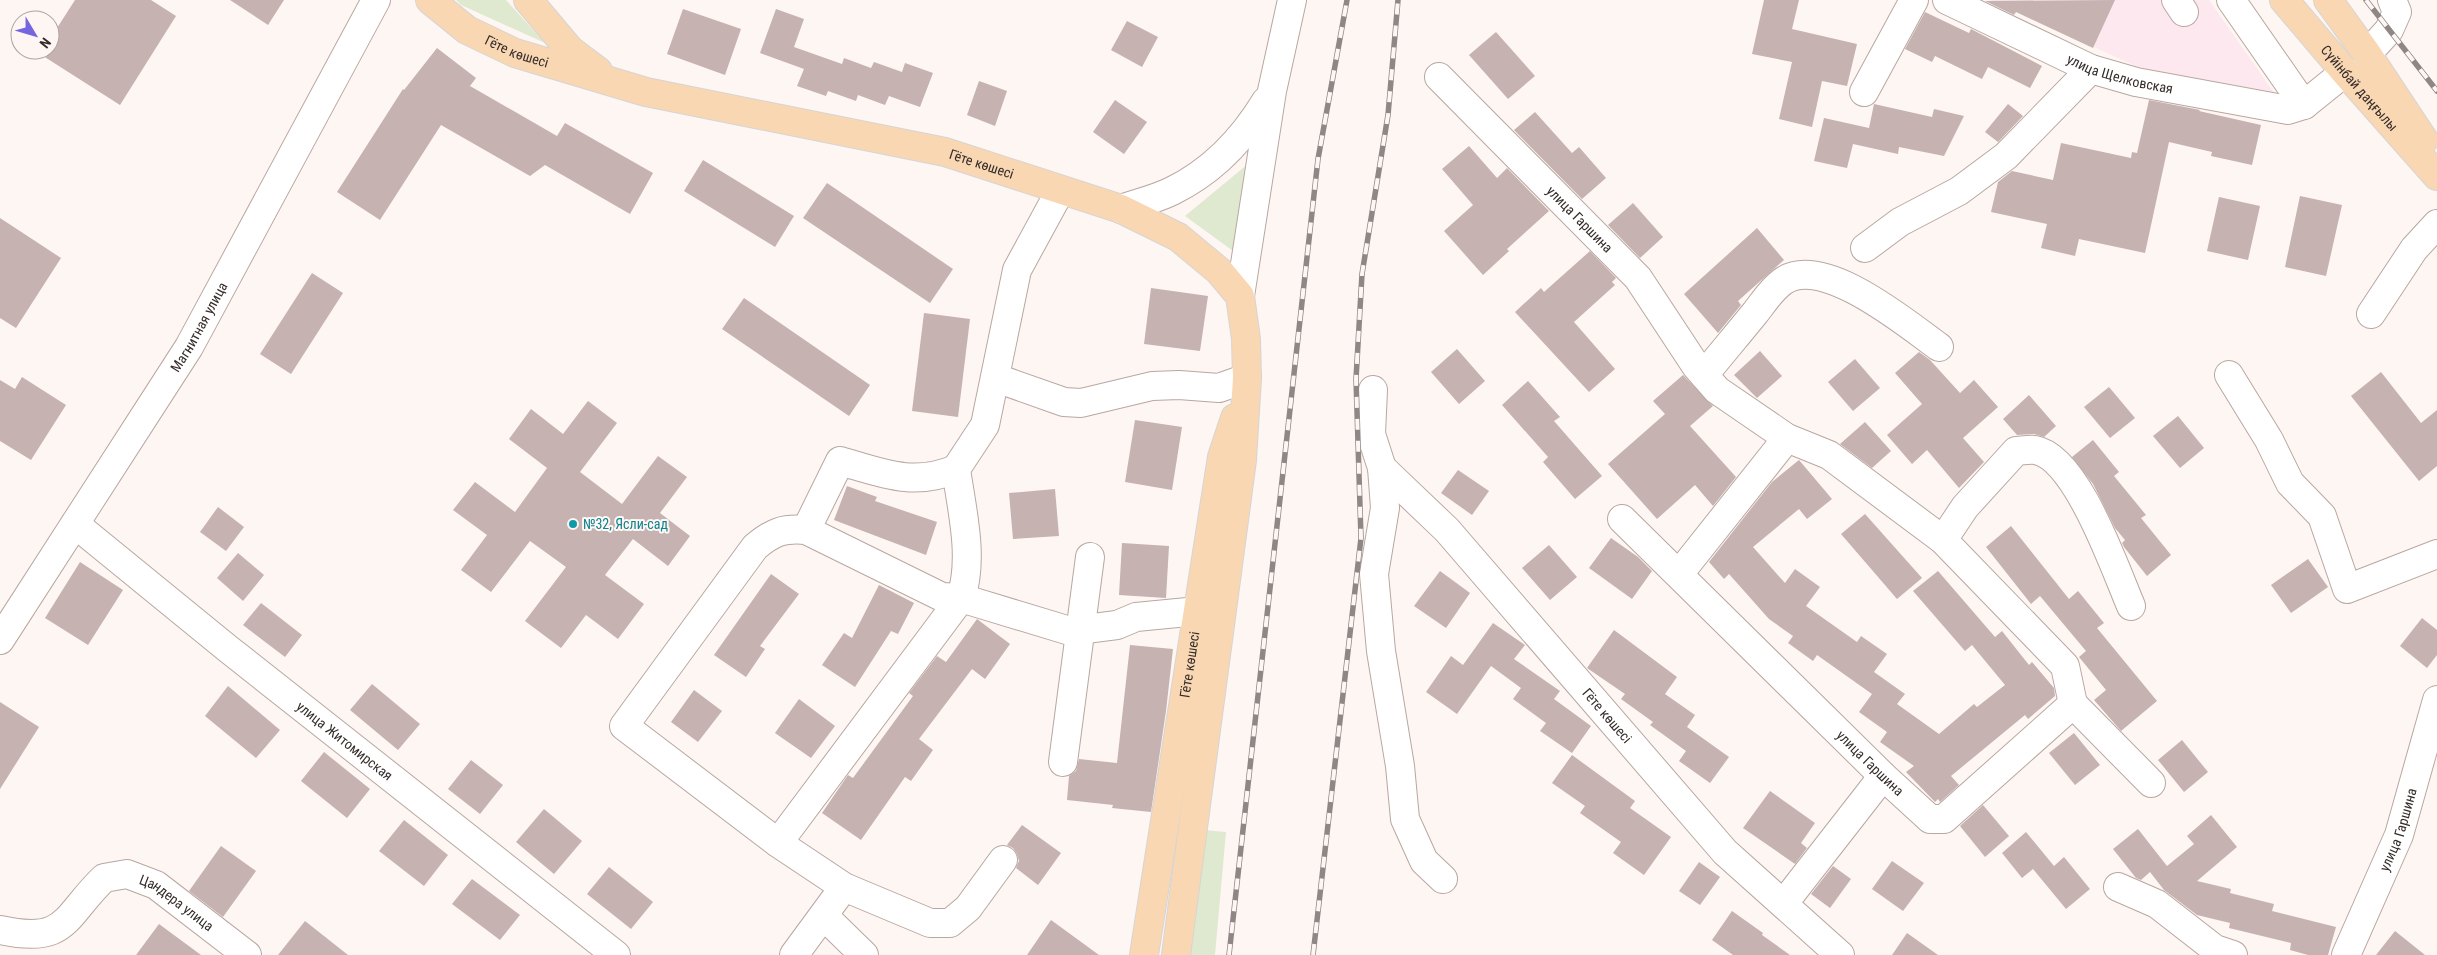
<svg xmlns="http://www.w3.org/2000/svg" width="2437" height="955" viewBox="0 0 2437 955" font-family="'Roboto Condensed',sans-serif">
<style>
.industrial{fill:#fce8ee}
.green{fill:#dfe9d0}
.building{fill:#c6b2b0}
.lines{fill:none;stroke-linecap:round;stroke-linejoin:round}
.minor-casing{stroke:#b9a7a0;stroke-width:30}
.major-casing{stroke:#d6d5d4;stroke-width:30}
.minor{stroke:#fff;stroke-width:28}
.major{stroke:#f9d7b3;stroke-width:28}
.rail-casing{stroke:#8f8785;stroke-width:5.5}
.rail{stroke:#fef6f3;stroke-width:4;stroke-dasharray:11;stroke-linecap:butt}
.culture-dot{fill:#0f9aa8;stroke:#fef6f3;stroke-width:2}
.labels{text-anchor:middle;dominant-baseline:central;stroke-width:4;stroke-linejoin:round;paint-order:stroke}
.street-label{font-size:14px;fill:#342c2a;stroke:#fef6f3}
.culture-label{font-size:14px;fill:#0d838f;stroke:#fef6f3;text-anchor:start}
</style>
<rect width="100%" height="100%" fill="#fef6f3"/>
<path class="industrial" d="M1990 0H2209L2277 97 2147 71Z"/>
<g class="green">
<path d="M456 0H506L545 43 461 5Z"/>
<path d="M1248 164 1240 256 1185 216Z"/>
<path d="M1205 830 1226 832 1215 955H1189Z"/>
</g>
<g class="building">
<path d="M75 0H151L176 16 120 105 40 54 43 50H50V39Z"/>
<path d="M230 0H284L268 25Z"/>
<path d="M1764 0H1799L1792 29 1857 44 1847 86 1822 81 1812 127 1779 119 1792 62 1752 54Z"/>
<path d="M2115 0 2093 48 2016 12 2014 15 1985 1Z"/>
<path d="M683 9 741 29 725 75 667 54Z"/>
<path d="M776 9 804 19 794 47 842 64 844 58 871 68 874 62 902 72 905 63 933 73 920 107 889 96 885 105 858 95 856 101 828 91 826 96 797 86 804 69 760 53Z"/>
<path d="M1925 12 1969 33 1971 29 2042 66 2030 88 1988 67 1982 79 1935 56 1932 62 1905 49Z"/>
<path d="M1127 21 1158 37 1142 67 1111 50Z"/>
<path d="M1496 32 1535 76 1508 99 1469 55Z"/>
<path d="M437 48 476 78 470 86 557 136 565 123 653 173 630 214 545 165 530 176 441 125 380 220 337 192 403 89 404 90Z"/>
<path d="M979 81 1007 91 995 126 967 115Z"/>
<path d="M1115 100 1147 122 1124 154 1093 132Z"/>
<path d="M2149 100 2200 110 2199 111 2261 125 2252 165 2211 156 2212 152 2169 142 2145 253 2079 239 2075 256 2041 248 2047 224 1991 212 1998 182 2012 171 2053 180 2061 143 2131 158 2132 152 2137 153Z"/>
<path d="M1874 104 1932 117 1934 109 1964 116 1944 156 1899 147 1898 154 1853 144 1847 168 1814 161 1824 118 1869 128Z"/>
<path d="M2008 104 2023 116 1998 142 1985 132Z"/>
<path d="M1535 112 1572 153 1579 147 1606 178 1582 199 1514 130Z"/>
<path d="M1469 146 1497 178 1507 168 1549 211 1507 249 1509 251 1483 275 1444 231 1473 205 1442 169Z"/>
<path d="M703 160 794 216 775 247 684 191Z"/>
<path d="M827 183 953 269 930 303 803 218Z"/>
<path d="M2300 196 2342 205 2326 276 2285 267Z"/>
<path d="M2219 197 2260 206 2248 260 2207 251Z"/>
<path d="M1633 203 1663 237 1640 258 1608 225Z"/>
<path d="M0 218 61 258 16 328 0 318Z"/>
<path d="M1757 228 1784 260 1738 301 1741 305 1718 333 1684 294Z"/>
<path d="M1590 251 1616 278 1612 282 1615 285 1574 322 1615 369 1589 392 1515 312 1541 288 1544 292Z"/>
<path d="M312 273 343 293 291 374 260 354Z"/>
<path d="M1151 288 1208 296 1200 351 1144 344Z"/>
<path d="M744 298 870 385 849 416 722 329Z"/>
<path d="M924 313 970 319 958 417 912 411Z"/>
<path d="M1457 349 1485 381 1459 404 1431 372Z"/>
<path d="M1760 351 1782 376 1757 398 1734 375Z"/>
<path d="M1919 352 1930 360 1960 393 1974 380 1998 407 1963 438 1984 462 1959 488 1927 450 1912 464 1887 435 1922 404 1895 373Z"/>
<path d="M1855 359 1880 388 1853 411 1828 382Z"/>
<path d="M2381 372 2421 423 2437 410V466L2419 481 2351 396Z"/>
<path d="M1683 375 1713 406 1690 426 1736 477 1713 506 1695 485 1657 519 1608 464 1665 414 1653 401Z"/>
<path d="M22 377 66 405 31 460 0 441V380L15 389Z"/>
<path d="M1528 381 1560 417 1554 421 1602 476 1575 499 1543 462 1548 457 1502 405Z"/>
<path d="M2109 387 2135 418 2110 438 2084 407Z"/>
<path d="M2029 395 2056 426 2044 437 2034 434 2017 435 2003 419Z"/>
<path d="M588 401 617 423 580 472 622 504 658 456 687 477 660 513 690 536 668 566 633 539 605 575 644 604 618 639 586 615 561 648 525 621 566 567 530 541 491 592 461 570 487 535 453 510 475 482 515 512 547 468 509 439 531 409 563 434Z"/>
<path d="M2178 416 2204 448 2180 468 2153 436Z"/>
<path d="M1135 420 1182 427 1172 490 1125 482Z"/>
<path d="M1865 422 1891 451 1872 468 1840 444Z"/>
<path d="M2093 440 2119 472 2114 476 2146 515 2141 518 2171 555 2147 576 2124 547 2122 543 2125 540 2115 528 2093 484 2072 457Z"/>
<path d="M1799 460 1832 499 1807 519 1799 509 1753 547 1785 583 1795 569 1820 587 1806 606 1857 642 1861 636 1887 654 1874 672 1905 694 1897 704 1939 734 1974 704 1977 707 2005 685 1972 645 1965 651 1913 591 1938 571 1995 637 2002 631 2029 665 2032 662 2054 688 2055 696 2028 719 2025 715 1951 776 1959 785 1940 802 1938 799 1935 802 1906 772 1914 766 1880 742 1887 732 1859 712 1872 694 1817 655 1813 661 1788 643 1793 636 1769 619 1729 574 1724 579 1709 562 1772 482Z"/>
<path d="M1458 470 1489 491 1472 515 1441 493Z"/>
<path d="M847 486 877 497 875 501 937 522 926 555 834 520Z"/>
<path d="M1055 489 1059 536 1013 539 1009 493Z"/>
<path d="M218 507 244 527 226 551 200 532Z"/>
<path d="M1865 514 1922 578 1897 599 1841 534Z"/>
<path d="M2011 526 2069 599 2078 591 2104 623 2097 628 2157 701 2121 731 2094 700 2106 690 2079 657 2086 651 2040 596 2031 604 1986 547Z"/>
<path d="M1611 538 1638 557 1652 571 1632 599 1589 568Z"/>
<path d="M1122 543 1169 546 1166 598 1119 595Z"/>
<path d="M1549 545 1577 577 1550 600 1522 568Z"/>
<path d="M238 553 264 575 243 601 217 578Z"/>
<path d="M2308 559 2328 587 2291 613 2271 585Z"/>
<path d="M80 562 123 590 88 645 45 618Z"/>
<path d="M1440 571 1470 593 1446 628 1414 606Z"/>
<path d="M771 574 799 594 760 646 765 649 746 677 714 655Z"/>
<path d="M879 585 914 603 898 634 891 631 855 687 822 665 844 633 852 638Z"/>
<path d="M261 603 302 635 285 657 243 625Z"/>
<path d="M2422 618 2437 630V655L2427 668 2400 646Z"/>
<path d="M977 619 1010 644 985 679 972 669 919 739 933 750 911 781 905 777 861 840 822 813 848 775 853 778 913 696 909 693 937 656 946 662Z"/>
<path d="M1493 623 1525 645 1514 659 1560 691 1554 699 1591 726 1572 753 1540 731 1546 723 1513 699 1521 688 1491 666 1457 714 1426 692 1451 656 1463 665Z"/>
<path d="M1614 630 1677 677 1665 694 1695 715 1687 727 1729 757 1710 783 1679 761 1686 751 1650 725 1653 722 1621 699 1625 694 1587 668Z"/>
<path d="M1130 645 1173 649 1166 711 1151 812 1112 808 1113 805 1067 800 1069 776 1076 771 1079 759 1117 763Z"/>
<path d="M372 684 420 724 398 750 350 710Z"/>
<path d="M228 686 280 730 256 758 205 716Z"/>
<path d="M694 690 722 711 698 742 671 722Z"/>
<path d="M799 699 835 726 811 758 775 733Z"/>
<path d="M0 702 39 727 0 789Z"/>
<path d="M2074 733 2100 765 2075 785 2049 753Z"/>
<path d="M2182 740 2208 772 2184 792 2158 760Z"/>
<path d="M324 752 370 789 347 818 301 781Z"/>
<path d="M1572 755 1635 801 1630 808 1671 837 1644 875 1613 853 1621 842 1580 813 1585 806 1552 783Z"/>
<path d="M471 760 503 785 480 814 448 789Z"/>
<path d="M1770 791 1815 823 1801 843 1807 848 1795 864 1743 828Z"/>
<path d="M1983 805 2009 836 1985 857 1960 826Z"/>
<path d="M544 809 582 841 554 874 516 842Z"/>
<path d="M2211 815 2237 847 2197 881 2231 889 2230 893 2274 904 2272 911 2336 927 2328 955H2308L2290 950 2291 943 2229 928 2230 923 2197 915 2164 890 2150 872 2141 880 2136 878 2113 849 2138 829 2167 866 2194 844 2187 836Z"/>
<path d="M404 820 448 855 424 886 379 851Z"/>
<path d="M1022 825 1061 853 1038 885 1016 868 1019 861 1017 854 1013 848 1007 845Z"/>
<path d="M2026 832 2054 866 2064 857 2090 889 2066 909 2033 869 2022 878 2002 853Z"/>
<path d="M221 846 256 871 223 917 189 891Z"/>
<path d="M1892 861 1924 883 1903 911 1872 889Z"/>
<path d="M1699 862 1720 877 1700 905 1679 891Z"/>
<path d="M1833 866 1851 879 1830 908 1811 894Z"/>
<path d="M609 867 653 902 631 929 587 894Z"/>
<path d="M472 879 520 915 500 940 452 904Z"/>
<path d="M1732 911 1763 933 1762 935 1790 955H1733L1712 940Z"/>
<path d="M1051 920 1099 955H1027Z"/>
<path d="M305 921 348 955H278Z"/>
<path d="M159 924 201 955H136Z"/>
<path d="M2395 931 2425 955H2376Z"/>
<path d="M1907 933 1938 955H1892Z"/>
</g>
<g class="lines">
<defs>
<g id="minor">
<path id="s1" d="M1947 0 2091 69 2136 82 2288 110 2304 105"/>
<path d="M2176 0 2184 12"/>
<path d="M2231 0 2304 105 2345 72"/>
<path d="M2367 54 2389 30 2397 12 2392 0"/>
<path id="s2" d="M1439 77 1638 278 1696 366 1717 390 1787 438 1829 455 1943 540 2065 666 2073 704 2151 783"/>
<path d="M1864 92 1914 0"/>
<path d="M1121 209C1138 203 1156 199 1172 191 1213 171 1243 139 1266 101"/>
<path d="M1865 248 1900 222 1959 191 2006 156 2091 69"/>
<path d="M1240 296 1272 91 1292 0"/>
<path d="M2371 314 2414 249 2437 224"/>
<path d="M1704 375C1721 354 1738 334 1755 313 1763 303 1771 290 1782 282 1821 252 1907 324 1939 347"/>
<path d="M2229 375 2269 440 2290 483 2322 516 2347 589 2437 554"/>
<path d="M996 378 1064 402 1081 403 1152 386 1179 385 1219 388 1247 378"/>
<path d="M1373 390 1371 434 1382 468 1385 508 1374 574 1381 651 1400 766 1405 819 1424 861 1443 879"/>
<path id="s3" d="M1382 468 1447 530 1725 852 1840 955"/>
<path id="s4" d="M1622 519 1883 776 1930 819H1944L2073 704"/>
<path id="s5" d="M75 524 227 648 616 955"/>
<path d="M806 530 840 461C882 473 913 487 956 469"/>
<path d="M1943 540 1965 507 2016 451C2021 451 2029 449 2035 450 2077 457 2115 569 2131 606"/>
<path d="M1679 574 1787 438"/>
<path id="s6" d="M0 640 189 347 376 0"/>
<path d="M1063 762 1090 557"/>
<path d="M778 843 961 598C974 557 962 511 956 469L985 425 1017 270 1060 191"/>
<path d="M1003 860 968 908 950 923H930L844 887 778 843 624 726 755 547C773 532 783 528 806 530L942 597 961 598 1070 631 1117 625 1136 617 1198 611"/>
<path d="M2118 887 2157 904 2215 949 2233 955"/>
<path d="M1784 903 1883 776"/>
<path d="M824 916 864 955"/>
<path id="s7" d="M0 930C68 945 64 916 104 878L127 874 156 885 247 955"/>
<path d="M794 955 844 887"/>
<path id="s8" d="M2346 955 2399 835 2437 700"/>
</g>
<g id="major">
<path id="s9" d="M430 0 467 30 515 53 646 92 945 152 1121 209 1178 237 1219 271 1240 296 1246 339 1247 378 1242 460 1176 955"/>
<path d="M528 0 570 50 598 71"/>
<path id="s10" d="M2284 0 2345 72 2437 176"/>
<path d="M2328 0 2367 54 2424 140"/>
<path id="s11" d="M1144 955 1222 457 1235 418"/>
</g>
</defs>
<use href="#minor" class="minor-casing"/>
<use href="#major" class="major-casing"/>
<use href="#minor" class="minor"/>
<use href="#major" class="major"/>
<defs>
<g id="rail">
<path d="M2366 0 2437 91"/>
<path d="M1229 955 1318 159 1347 0"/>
<path d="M1313 955 1361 538 1356 379 1362 274 1388 115 1398 0"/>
</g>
</defs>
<use href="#rail" class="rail-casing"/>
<use href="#rail" class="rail"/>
</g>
<circle class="culture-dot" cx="573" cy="524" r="5"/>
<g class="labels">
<g class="street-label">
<text stroke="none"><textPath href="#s9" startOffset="102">Гёте көшесі</textPath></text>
<text stroke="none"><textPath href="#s1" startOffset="189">улица Щелковская</textPath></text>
<text stroke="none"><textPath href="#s10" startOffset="116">Сүйінбай даңғылы</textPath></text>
<text stroke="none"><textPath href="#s9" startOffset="581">Гёте көшесі</textPath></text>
<text stroke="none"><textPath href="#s2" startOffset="200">улица Гаршина</textPath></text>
<text stroke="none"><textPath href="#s6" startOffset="371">Магнитная улица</textPath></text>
<text stroke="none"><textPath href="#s11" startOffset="294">Гёте көшесі</textPath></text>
<text stroke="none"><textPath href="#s3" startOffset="335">Гёте көшесі</textPath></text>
<text stroke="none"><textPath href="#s5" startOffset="346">улица Житомирская</textPath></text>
<text stroke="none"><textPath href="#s4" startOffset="348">улица Гаршина</textPath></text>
<text stroke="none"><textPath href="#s8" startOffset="136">улица Гаршина</textPath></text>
<text stroke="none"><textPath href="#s7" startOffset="208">Цандера улица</textPath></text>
</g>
<g class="culture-label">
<text x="583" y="524">№32, Ясли-сад</text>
</g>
</g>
<g transform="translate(35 35) rotate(128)"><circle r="24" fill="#fef6f3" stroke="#ada5a3"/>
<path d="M0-4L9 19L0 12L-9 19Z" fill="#7566e0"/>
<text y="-8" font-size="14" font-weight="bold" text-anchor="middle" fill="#342c2a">N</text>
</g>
</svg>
